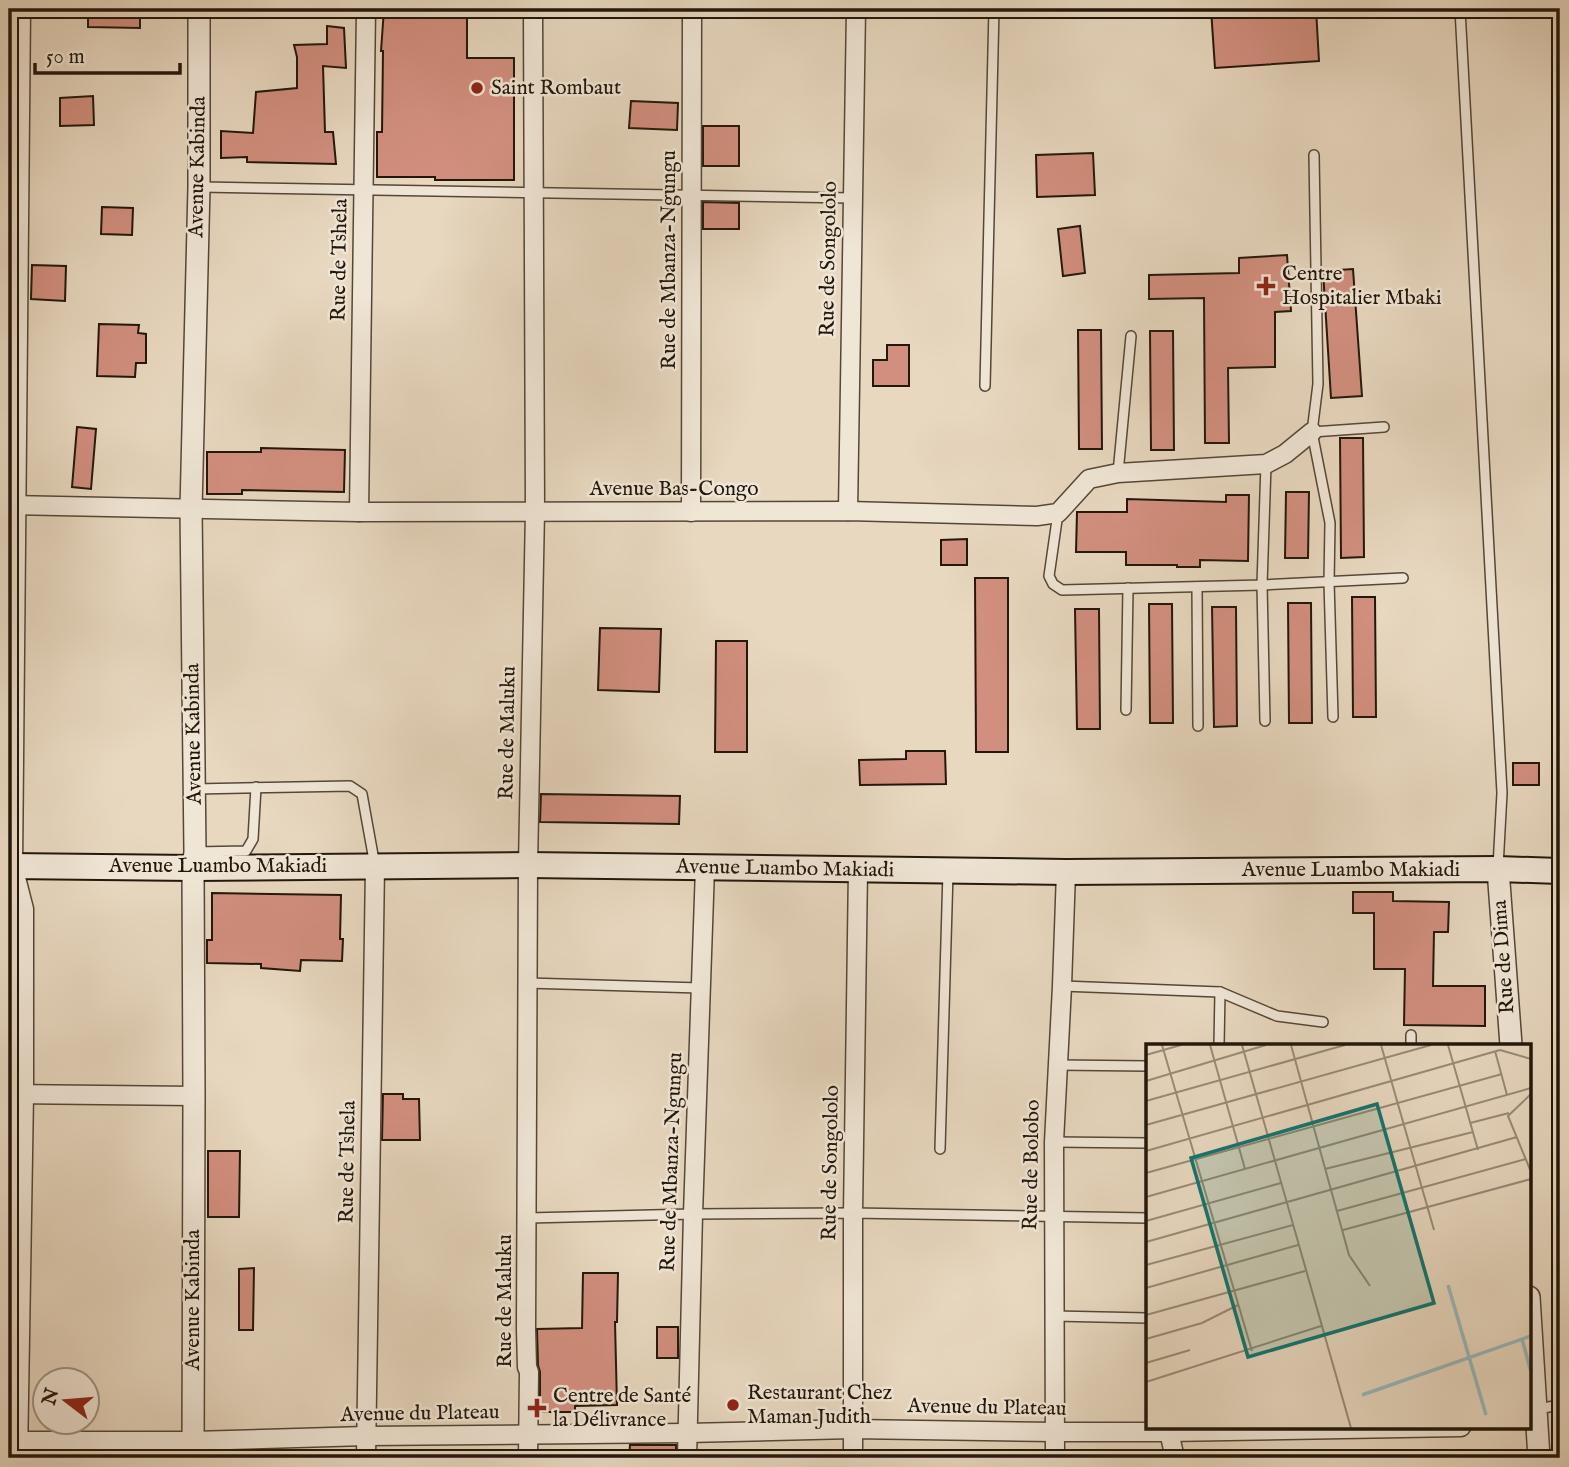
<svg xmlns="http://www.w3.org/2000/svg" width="1569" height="1467" viewBox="0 0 1569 1467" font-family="'IM FELL English',serif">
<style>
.building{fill:#d28f7f;stroke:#22170b;stroke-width:2}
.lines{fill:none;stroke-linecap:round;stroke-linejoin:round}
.service-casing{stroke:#544738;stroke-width:12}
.minor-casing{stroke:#544738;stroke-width:21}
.tertiary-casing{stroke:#544738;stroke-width:24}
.secondary-casing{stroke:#22170b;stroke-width:28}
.service{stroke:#f0e6d6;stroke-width:9}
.minor{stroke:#f0e6d6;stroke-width:18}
.tertiary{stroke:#f0e6d6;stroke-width:21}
.secondary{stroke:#f0e6d6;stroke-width:24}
.poi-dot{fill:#8f2418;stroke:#f0e6d6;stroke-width:2.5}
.labels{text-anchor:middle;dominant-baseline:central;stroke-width:5;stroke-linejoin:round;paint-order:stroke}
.poi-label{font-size:21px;fill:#22170b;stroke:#f0e6d6;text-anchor:start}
.street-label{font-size:21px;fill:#22170b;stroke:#f0e6d6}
.inset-river{fill:none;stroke:#9ab8bb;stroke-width:3.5}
.inset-road{fill:none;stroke:#998b78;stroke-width:2}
.view{fill:#0f766e;fill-opacity:0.15;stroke:#0f766e;stroke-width:3.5}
.inset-edge{fill:none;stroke:#22170b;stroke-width:3.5}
</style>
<rect width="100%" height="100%" fill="#e8d8c0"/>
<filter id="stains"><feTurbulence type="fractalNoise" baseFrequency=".00286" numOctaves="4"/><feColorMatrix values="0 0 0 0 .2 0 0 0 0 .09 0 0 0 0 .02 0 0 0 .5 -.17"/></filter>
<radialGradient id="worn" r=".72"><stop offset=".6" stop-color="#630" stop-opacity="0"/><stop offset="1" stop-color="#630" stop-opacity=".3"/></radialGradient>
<g class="building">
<path d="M88 9H140V28L88 27Z"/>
<path d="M384 9H467V58H514V180H435V177H377V132H382L383 51H381Z"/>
<path d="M1211 9H1316L1319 61 1215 68Z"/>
<path d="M327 26 344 28 346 68 323 66 325 132H333L336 164 247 162V157L221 158V131L253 133 256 92 297 88V57L294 45 327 44Z"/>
<path d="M93 96 94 125 60 126V98Z"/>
<path d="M631 101 678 103 677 130 629 128Z"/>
<rect x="703" y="126" width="36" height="40"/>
<path d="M1093 153 1095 195 1037 197 1036 155Z"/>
<path d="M703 202 739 203V229H703Z"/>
<path d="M102 207 133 208 132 235 101 234Z"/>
<path d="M1080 226 1085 273 1063 276 1058 229Z"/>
<path d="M1287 255 1291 311 1275 312V367L1228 368 1229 443H1205L1204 298 1149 299V275L1239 273V258Z"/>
<path d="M32 265 66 266 65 301 31 299Z"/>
<path d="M1353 269 1362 396 1331 398 1323 271Z"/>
<path d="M99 324 139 325 138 333 146 334V363H136L135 377 97 376Z"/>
<path d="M1078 330H1101L1102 449H1079Z"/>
<path d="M1150 331H1173L1174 450H1151Z"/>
<path d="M887 345H909V386H873V360H887Z"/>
<path d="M77 427 96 429 91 489 72 487Z"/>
<path d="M1340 438H1363L1364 557 1341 558Z"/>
<path d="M261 448 345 450 344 492 242 490V494H207V452H261Z"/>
<path d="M1286 492H1309L1308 558H1285Z"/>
<path d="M1226 495H1249L1248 561 1200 560V567H1177V565H1126V552H1076L1077 512H1127V499L1226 502Z"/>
<path d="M967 539V565H941V540Z"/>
<path d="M975 578H1008V752H976Z"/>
<path d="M1352 597H1375L1376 717H1353Z"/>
<path d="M1288 603H1311L1312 723H1289Z"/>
<path d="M1149 604H1172L1173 723H1150Z"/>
<path d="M1212 607H1236L1237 726 1214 727Z"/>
<path d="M1075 609H1099L1100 729H1077Z"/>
<path d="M600 628 661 629 659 692 598 690Z"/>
<path d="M716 641H747V752H715Z"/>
<path d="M906 751H945L946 784 860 785 859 760 906 759Z"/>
<rect x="1513" y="763" width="26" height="22"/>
<path d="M541 794 680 796 679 824 540 822Z"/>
<path d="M1353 892H1393V901L1449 902 1448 932H1434L1433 986H1485V1026L1404 1025 1405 969H1374V913H1353Z"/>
<path d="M212 893 341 895 340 939H343L342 961 301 960 300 971 261 968V964L207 963V940H212Z"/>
<path d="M383 1094H403V1099H419L420 1140H382Z"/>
<path d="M208 1151H240L239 1217H208Z"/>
<path d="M254 1268 253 1330H239V1269Z"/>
<path d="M583 1273H618L617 1322H615L617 1405 575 1406V1412H540V1372L538 1365 537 1329 582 1328Z"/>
<rect x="657" y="1327" width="21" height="31"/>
<path d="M630 1445H676V1458H629Z"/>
</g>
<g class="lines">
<defs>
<g id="service">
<path d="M1460 9 1502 793 1498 867"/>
<path d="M1314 155 1318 384 1312 432 1330 523 1329 582 1333 717"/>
<path d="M201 187 853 198"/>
<path d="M985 386 994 9"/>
<path d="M1312 432 1384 427"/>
<path d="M1118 473 1131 336"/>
<path d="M1058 513 1049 576 1053 584 1062 590 1262 585 1403 578"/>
<path d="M1197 587 1198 726"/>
<path d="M1126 710 1128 588"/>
<path d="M1265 721 1262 585 1266 464"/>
<path d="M195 789 350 786 362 794 375 866"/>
<path d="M195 852 246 851 253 839 256 787"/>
<path d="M527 983 700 988"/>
<path d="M1062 986 1220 992 1277 1016 1323 1022"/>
<path d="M1411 1035V1045"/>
<path d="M1219 1045 1220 992"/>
<path d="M1057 1065 1147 1066"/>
<path d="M1054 1142 1147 1143"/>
<path d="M940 1149 948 872"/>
<path d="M528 1218 693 1214 853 1213 1147 1218"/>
<path d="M1054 1316 1147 1318"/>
<path d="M1537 1409 1560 1405"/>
</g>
<g id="minor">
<path d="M9 505 359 512 848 511 1037 516 1058 513 1089 479 1118 473 1266 464 1285 454 1312 432"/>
<path d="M848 511 856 9"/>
<path d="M359 512 366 9"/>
<path d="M691 512 692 9"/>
<path d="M9 1094 194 1096"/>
<path d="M1169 1432 1175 1458"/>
<path d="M9 1441H193L366 1436 687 1433 852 1429 1054 1432H1169L1461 1427"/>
<path d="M18 1458 24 1094V909L13 866 21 9"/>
<path d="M366 1458 375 866"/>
<path d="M528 1458 529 1372 527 1367 526 1329 528 865 535 511 533 9"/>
<path d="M687 1458 693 1214 705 868"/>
<path d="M853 1458V1213L858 869"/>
<path d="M1055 1458 1054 1142 1062 986 1066 872"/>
</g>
<g id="tertiary">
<path d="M1498 869 1511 1045"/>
<path d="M1529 1297 1539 1458"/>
<path d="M193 1458 194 1096 193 868 195 852 191 509 199 187V9"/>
</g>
<path id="secondary" d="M9 866 193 868 528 865 1066 872 1498 869 1560 871"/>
</defs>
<use href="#service" class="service-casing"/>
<use href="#minor" class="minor-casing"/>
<use href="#tertiary" class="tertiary-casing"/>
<use href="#secondary" class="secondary-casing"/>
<use href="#service" class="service"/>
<use href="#minor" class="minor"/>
<use href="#tertiary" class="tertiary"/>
<use href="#secondary" class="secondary"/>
</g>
<g class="poi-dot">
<circle cx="477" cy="88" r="7"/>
<path d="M1262.5 275.5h7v7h7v7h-7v7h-7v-7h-7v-7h7z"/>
<circle cx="733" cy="1405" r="7"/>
<path d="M533.5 1397.5h7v7h7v7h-7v7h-7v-7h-7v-7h7z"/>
</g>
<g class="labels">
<g class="poi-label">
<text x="491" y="88">Saint Rombaut</text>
<text x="1282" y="274">Centre<tspan x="1282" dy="24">Hospitalier Mbaki</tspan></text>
<text x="747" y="1393">Restaurant Chez<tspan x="747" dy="24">Maman Judith</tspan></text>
<text x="553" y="1396">Centre de Santé<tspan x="553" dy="24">la Délivrance</tspan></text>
</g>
<g class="street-label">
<text transform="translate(198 167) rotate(-89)">Avenue Kabinda</text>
<text transform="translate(829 259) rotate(-89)">Rue de Songololo</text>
<text transform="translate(340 260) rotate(-89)">Rue de Tshela</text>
<text transform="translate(669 260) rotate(-90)">Rue de Mbanza-Ngungu</text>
<text x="674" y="489">Avenue Bas-Congo</text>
<text transform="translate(508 733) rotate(-89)">Rue de Maluku</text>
<text transform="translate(194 734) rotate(-91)">Avenue Kabinda</text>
<text x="218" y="866">Avenue Luambo Makiadi</text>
<text transform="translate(785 869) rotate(1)">Avenue Luambo Makiadi</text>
<text x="1351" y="870">Avenue Luambo Makiadi</text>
<text transform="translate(1504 957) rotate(-94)">Rue de Dima</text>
<text transform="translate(348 1162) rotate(-89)">Rue de Tshela</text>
<text transform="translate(672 1162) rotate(-88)">Rue de Mbanza-Ngungu</text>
<text transform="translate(831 1163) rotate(-89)">Rue de Songololo</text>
<text transform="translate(1032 1165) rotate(-89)">Rue de Bolobo</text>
<text transform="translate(193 1300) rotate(-90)">Avenue Kabinda</text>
<text transform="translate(505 1301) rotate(-90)">Rue de Maluku</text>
<text transform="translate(987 1408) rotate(1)">Avenue du Plateau</text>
<text transform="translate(420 1414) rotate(-1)">Avenue du Plateau</text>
</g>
</g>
<g transform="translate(1146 1044)">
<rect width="385" height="385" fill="#e8d8c0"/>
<path class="inset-river" d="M302 241 340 371M376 295 385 328M216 351 385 292"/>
<path class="inset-road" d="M16 1 106 307M64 1 99 125M96 1 205 384M145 1 203 211 224 242M235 1 288 186M302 1 332 106M354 6 385 15M349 7 361 51M0 11 35 1M0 37 120 1M385 50 362 72 385 128M0 57 199 1M324 79 363 69M0 81 285 1M0 107 354 6M179 125 327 88M0 129 356 30M0 153 385 44M191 167 380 115M0 177 135 139M197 186 385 135M0 198 371 93M0 221 147 181M0 244 152 201M0 271 159 227M0 295 56 279 92 261M0 319 44 306M0 338 175 282"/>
<path class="view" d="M231 60 288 259 102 313 45 114Z"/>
<rect width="385" height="385" class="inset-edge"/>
</g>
<rect width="1569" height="1467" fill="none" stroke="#e8d8c0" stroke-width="35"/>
<rect x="10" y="10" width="1548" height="1446" fill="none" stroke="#22170b" stroke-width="3.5"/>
<rect x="18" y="18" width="1534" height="1432" fill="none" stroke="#22170b" stroke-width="2"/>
<g transform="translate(66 1401) rotate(286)"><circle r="33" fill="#f0e6d6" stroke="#9e9385" stroke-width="2"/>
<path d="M0-5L12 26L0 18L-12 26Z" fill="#8f2418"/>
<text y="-10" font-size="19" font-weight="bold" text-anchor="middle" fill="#22170b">N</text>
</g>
<path d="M35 63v10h145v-10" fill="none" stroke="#22170b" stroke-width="3.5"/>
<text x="46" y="63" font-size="21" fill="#22170b" stroke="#f0e6d6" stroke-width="5" paint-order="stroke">50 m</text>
<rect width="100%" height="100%" filter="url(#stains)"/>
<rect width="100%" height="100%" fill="url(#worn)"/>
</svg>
